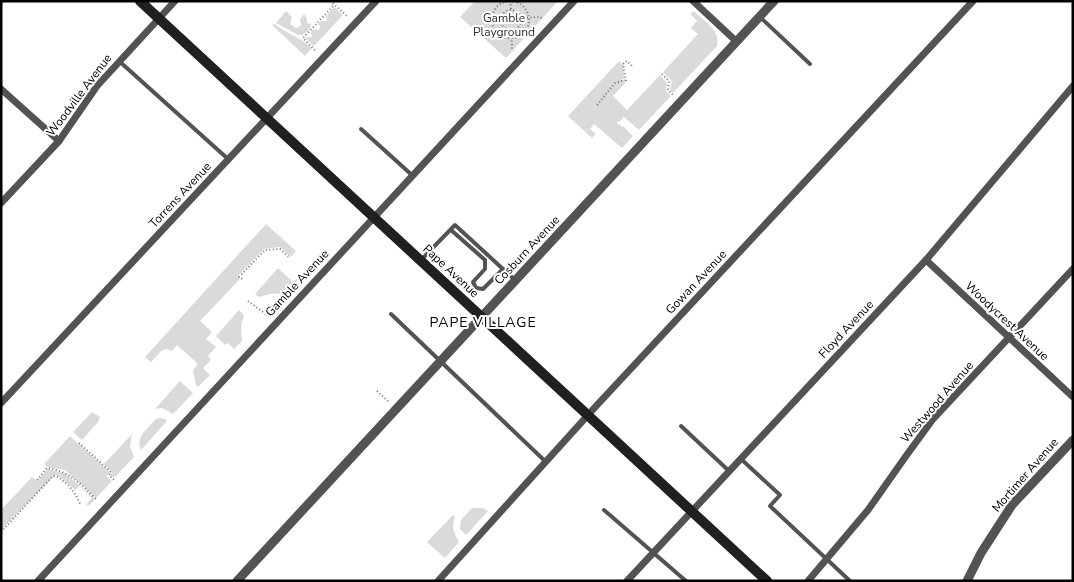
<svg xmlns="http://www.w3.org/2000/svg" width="1074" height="582" viewBox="0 0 1074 582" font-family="'Nunito Sans',sans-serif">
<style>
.green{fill:#dadada}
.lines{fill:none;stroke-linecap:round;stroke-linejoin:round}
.path{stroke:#757575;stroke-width:2;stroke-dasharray:1 2.5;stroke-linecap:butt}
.service{stroke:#535353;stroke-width:4}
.minor{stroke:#535353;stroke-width:7}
.tertiary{stroke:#535353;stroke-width:9}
.secondary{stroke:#202020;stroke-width:10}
.labels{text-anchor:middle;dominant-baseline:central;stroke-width:4;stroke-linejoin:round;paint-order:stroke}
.park-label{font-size:12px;fill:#313131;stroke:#fff}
.street-label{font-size:12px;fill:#000;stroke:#fff}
.neighbourhood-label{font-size:14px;letter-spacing:1px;fill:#000;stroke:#fff}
</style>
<rect width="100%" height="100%" fill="#fff"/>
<g class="green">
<path d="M475 1H558L506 58 460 17Z"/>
<path d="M334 7 343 15 314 46 305 38 312 37 311 32 314 29 319 30 320 26 318 24 321 21H327L326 16Z"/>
<path d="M286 11 292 17 290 24 296 28 301 26 300 19 304 14 307 18V23L311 24 309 30 302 35H298L276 23Z"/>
<path d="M694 11C704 21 721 30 717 46L673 93 670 90 672 81 663 72 698 34 691 28 697 21 690 14Z"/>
<path d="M275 24C287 34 300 37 312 48L305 56 272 25Z"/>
<path d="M619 61 621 64 625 62 623 64 624 79 620 80H624L626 82 613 96 627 110 660 75 667 83 666 91 671 96 639 130 624 117 619 122 617 121V123L622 127 623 126 633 136 622 148 594 124 590 129 596 134 592 138 568 116Z"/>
<path d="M266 224 296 251 291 257 280 247 264 249 237 277 240 279 200 321 212 332 206 339 216 347 208 356 211 360 203 368 210 375 198 387 196 385 193 370 198 364 177 345 172 351 166 349 161 351 151 362 145 357Z"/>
<path d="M278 268 293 282 298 278 299 279 286 293 270 294 259 297 255 294Z"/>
<path d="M239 310 244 315 241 326 242 341 234 349 228 343 225 345 216 336Z"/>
<path d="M180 381 193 393 173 414 162 408 155 409Z"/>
<path d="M92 412 100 417 98 422 82 440 73 432Z"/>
<path d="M160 418 165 419 167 421 141 450C135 437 148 428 156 419Z"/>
<path d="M132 434 130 446 134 457 114 478 110 474 112 472 104 464Z"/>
<path d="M70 436 110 472 106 476 112 481 96 498 65 470 48 467 44 464Z"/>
<path d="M48 469 65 473 95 499 90 505H86L92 498 79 486 75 490 60 477 55 475 1 530V510L32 477 37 481Z"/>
<path d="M472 508H483L488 511 466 535 460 529 461 520Z"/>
<path d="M453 515 455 517C451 527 454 533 459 542L445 558 427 542Z"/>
</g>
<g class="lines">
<g class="path">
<path d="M330 1 347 16"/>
<path d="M507 1C485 7 488 38 510 38 533 38 536 8 514 1"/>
<path d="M510 1 511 9"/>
<circle cx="511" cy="20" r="10"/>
<path d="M520 18 540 17 543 19"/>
<path d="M492 21H501"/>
<path d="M511 30 512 48 513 51"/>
<path d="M315 50 303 38 334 5"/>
<path d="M662 74 669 81 668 90 673 95"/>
<path d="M626 81 623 64 627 61 633 67"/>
<path d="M597 105 615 83 625 80"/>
<path d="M242 279 239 277 265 250 280 249 290 258"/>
<path d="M248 301 267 315"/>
<path d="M377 391 389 402"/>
<path d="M79 443 111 472 109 475 114 480"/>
<path d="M37 480 47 468C70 471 80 484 96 499"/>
<path d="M1 532 53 476H56C68 483 75 492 80 504"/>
</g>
<g class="service">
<path d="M760 17 810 64"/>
<path d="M119 61 228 159"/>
<path d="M361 129 413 176"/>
<path d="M451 230 485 260V269L473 282 476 288 483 289 503 269"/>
<path d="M421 260 455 225 515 280"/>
<path d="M391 314 546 462"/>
<path d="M681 426 729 471"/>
<path d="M741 459 780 495 770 506 850 581"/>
<path d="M604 510 686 581"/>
</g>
<g class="minor">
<path d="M693 1 737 42"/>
<path d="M1 89 59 141"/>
<path d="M1 203 59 141 97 86 175 1"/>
<path d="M926 260 1073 397"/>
<path d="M1 403 376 1"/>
<path d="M38 581 574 1"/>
<path d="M438 581 598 404 973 1"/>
<path d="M627 581 926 260 1073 86"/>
<path d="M808 581 868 510 906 456 933 419 1073 269"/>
</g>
<g class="tertiary">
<path d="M237 581 774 1"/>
<path d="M967 581 981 553 1012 505 1073 440"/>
</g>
<path class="secondary" d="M140 1 767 581"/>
</g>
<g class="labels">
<g class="park-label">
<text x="504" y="18">Gamble<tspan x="504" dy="14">Playground</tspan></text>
</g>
<g class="street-label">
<text transform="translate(79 95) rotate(-53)">Woodville Avenue</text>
<text transform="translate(180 195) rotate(-47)">Torrens Avenue</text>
<text transform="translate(527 250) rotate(-47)">Cosburn Avenue</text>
<text transform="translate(451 271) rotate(43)">Pape Avenue</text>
<text transform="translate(696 282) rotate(-47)">Gowan Avenue</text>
<text transform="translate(297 283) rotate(-47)">Gamble Avenue</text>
<text transform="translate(1007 321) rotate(43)">Woodycrest Avenue</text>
<text transform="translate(846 329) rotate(-47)">Floyd Avenue</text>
<text transform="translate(937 402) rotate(-49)">Westwood Avenue</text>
<text transform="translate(1025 475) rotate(-49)">Mortimer Avenue</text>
</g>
<g class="neighbourhood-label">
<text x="483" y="322">PAPE VILLAGE</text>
</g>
</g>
<rect width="1074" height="582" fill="none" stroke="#000000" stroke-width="5"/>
</svg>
